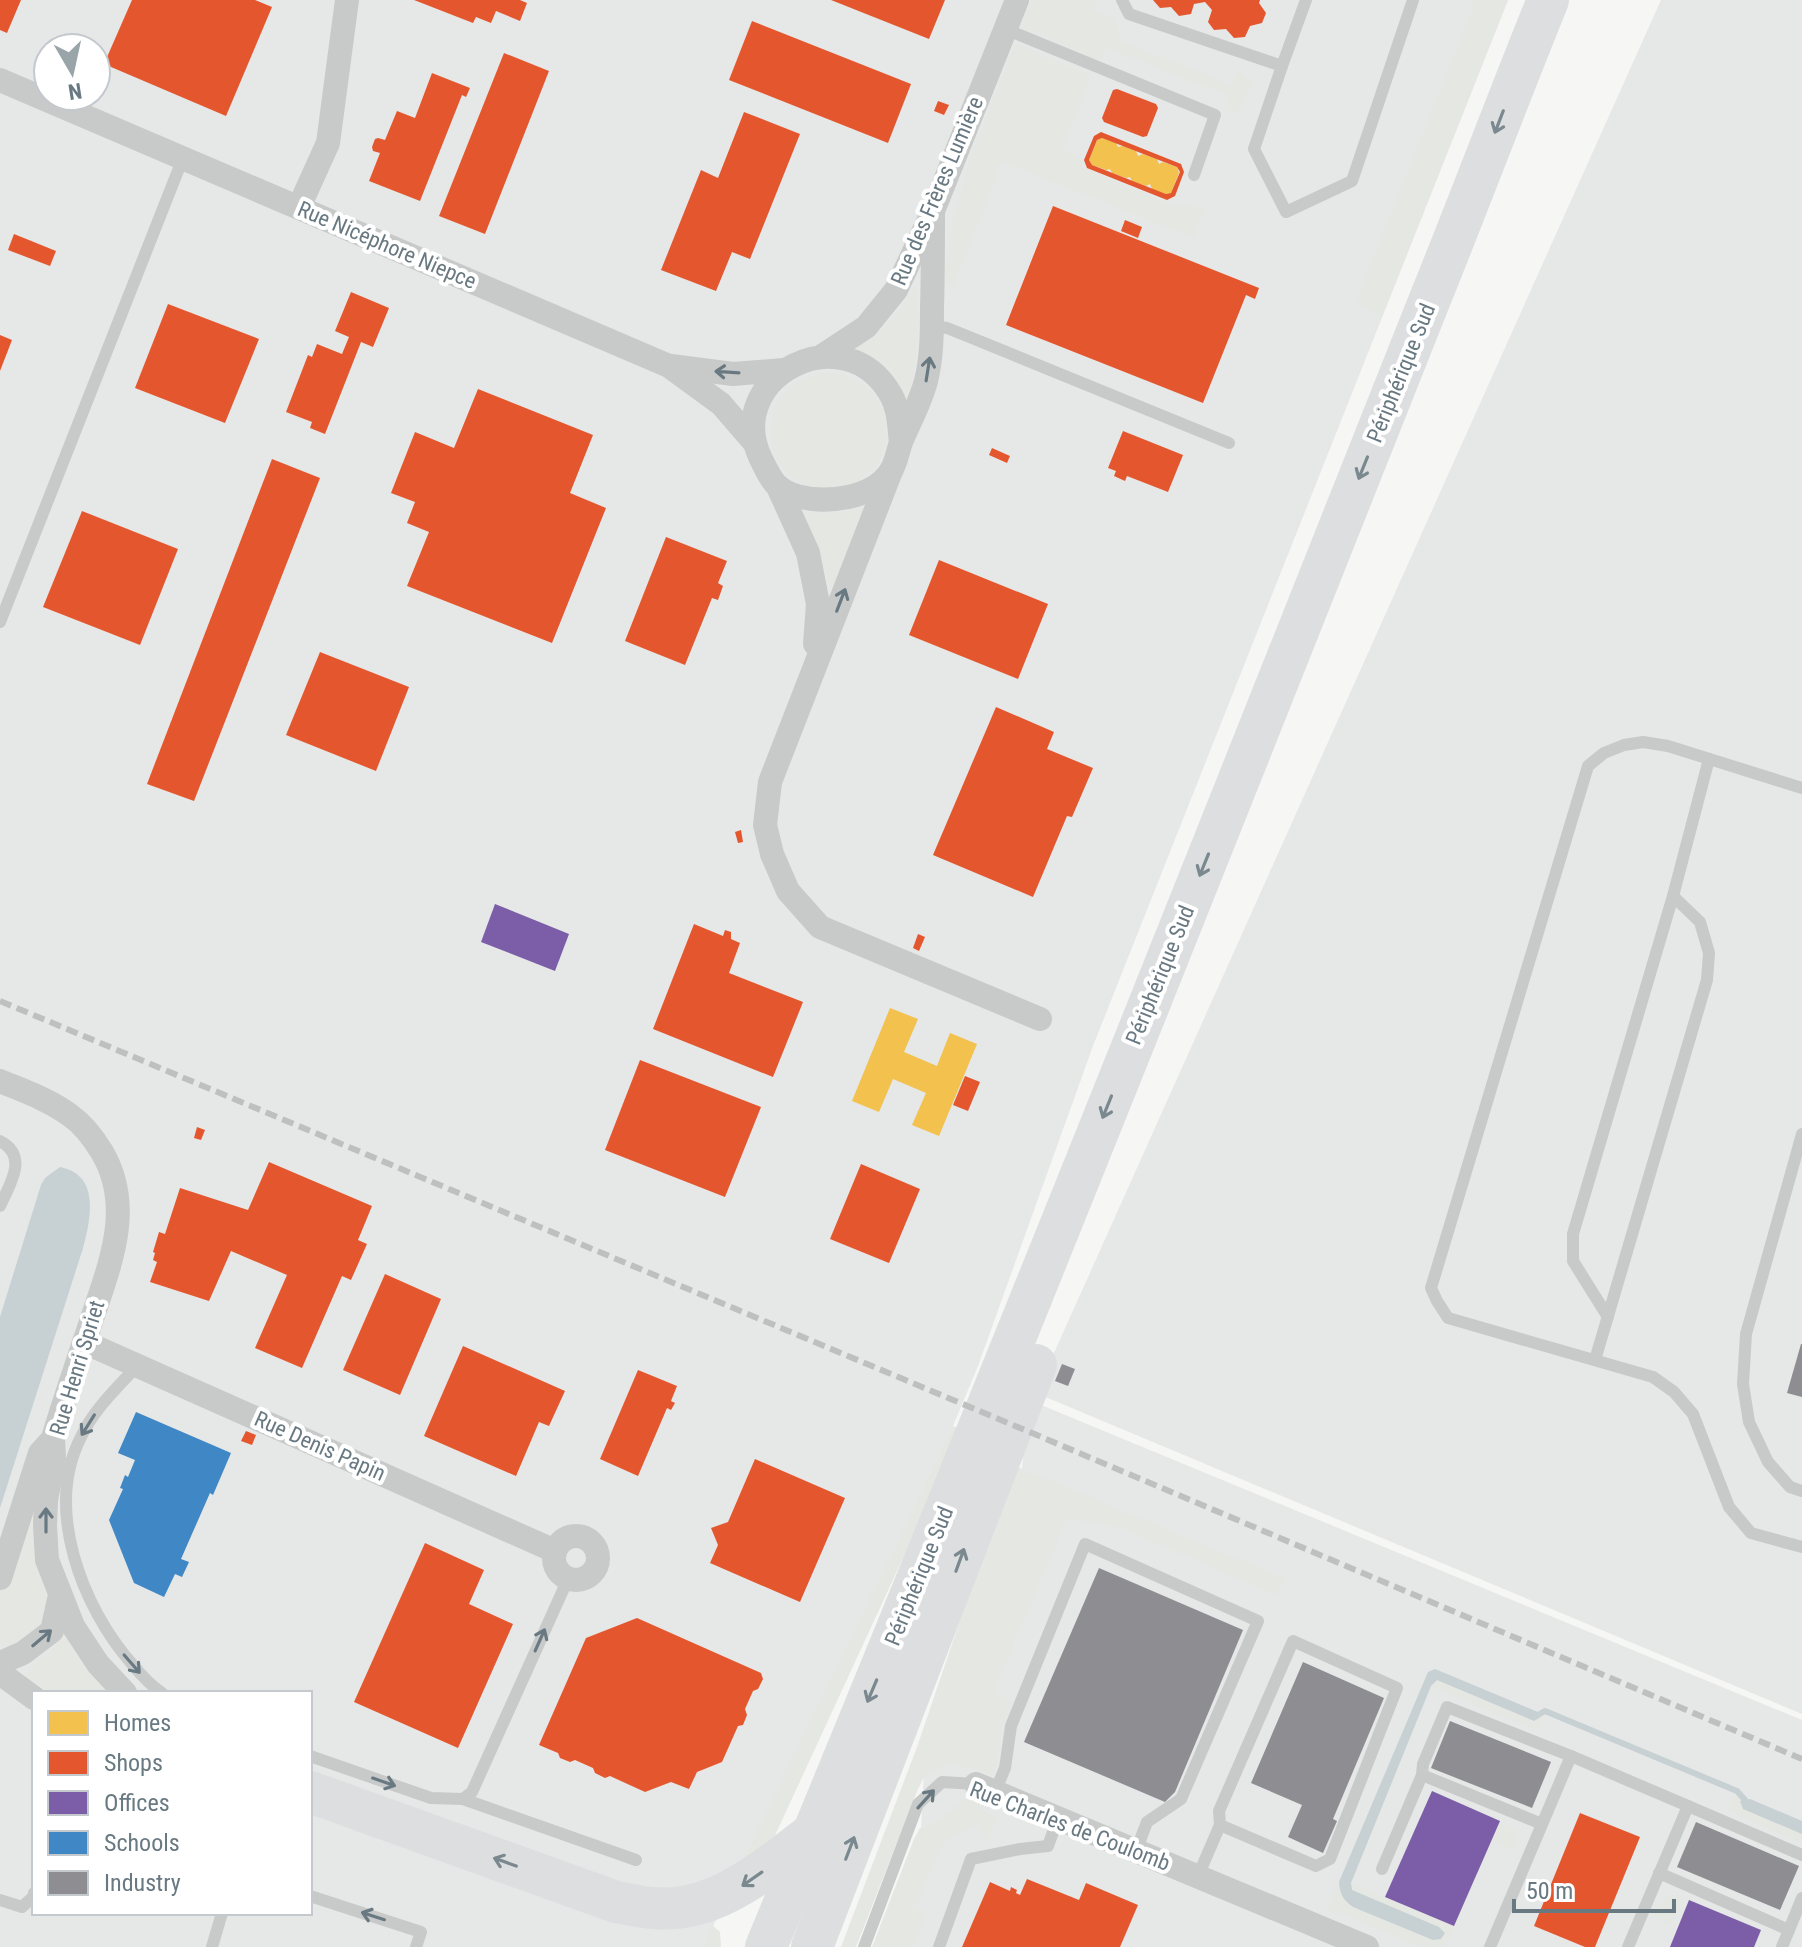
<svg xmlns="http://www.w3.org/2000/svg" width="1802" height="1947" viewBox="0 0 1802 1947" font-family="'Roboto Condensed',sans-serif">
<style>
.built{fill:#e6e7e7;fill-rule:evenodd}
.green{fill:#e5e7e3}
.water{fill:#c7d0d2}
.homes{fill:#f2c14e}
.shops{fill:#e4572e;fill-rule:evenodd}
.offices{fill:#7b5ea7}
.schools{fill:#3f88c5}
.industry{fill:#8d8d92}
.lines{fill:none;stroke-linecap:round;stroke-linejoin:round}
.stream{stroke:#c7d0d2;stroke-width:6}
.lane{stroke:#c8caca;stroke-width:12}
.street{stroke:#c8caca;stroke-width:24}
.highway{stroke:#dddedf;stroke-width:42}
.rail{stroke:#bec0c0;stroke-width:6;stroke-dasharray:12 6;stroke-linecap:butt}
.oneway{stroke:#7a8890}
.oneway2{stroke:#697982}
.labels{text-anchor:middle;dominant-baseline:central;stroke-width:8;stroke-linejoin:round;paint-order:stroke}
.street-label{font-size:22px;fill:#697982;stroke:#fff}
</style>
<rect width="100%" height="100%" fill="#f6f6f5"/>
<g class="built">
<path d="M0 0H1508L1093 1046 978 1366 953 1426 703 1947H0ZM48 48H96V96H48ZM34 1693H310V1913H34Z"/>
<path d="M1661 0H1802V1714L1036 1393Z"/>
<path d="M1029 1400 1802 1720V1947H886L920 1848 924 1770 1022 1468Z"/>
</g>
<g class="green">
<path d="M1032 0H1098L1094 10 1116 20 1120 41 1232 85 1237 70 1252 84 1245 101 1236 113 1225 109 1229 96 1116 51 1107 45 1100 61 1021 27Z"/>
<path d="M1472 0H1508L1382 317 1356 301 1474 7Z"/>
<path d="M1016 43 1091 76 1062 149 1081 158 1083 168 1165 203 1204 208 1193 238 1002 162 952 288 945 273 951 229 967 167Z"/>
<path d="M917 288C919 328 916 368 907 406 894 375 883 363 852 350L875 335 899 313 913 289Z"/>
<circle cx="828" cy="431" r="58"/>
<path d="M865 505 833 588 830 589 826 572 803 511C828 515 841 514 865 505Z"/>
<path d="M953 1426 962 1430 772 1842 736 1875Z"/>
<path d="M1013 1465 1286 1579 1276 1595 1124 1529 1067 1518 993 1693 1012 1702 1001 1727 997 1764 992 1775C974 1768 947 1759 929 1772 924 1775 921 1784 918 1789L856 1947H841L917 1747Z"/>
<path d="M37 1481C39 1511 42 1540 44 1570 45 1580 49 1591 48 1601 48 1626 26 1653 0 1645V1594Z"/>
<path d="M62 1631 85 1666 106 1693H54L30 1684C27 1676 27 1666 35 1660 39 1657 44 1657 48 1654 55 1649 59 1639 62 1631Z"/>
<path d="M1436 1680 1533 1721 1539 1718 1538 1712 1544 1715 1538 1731 1431 1686Z"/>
<path d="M1734 1794 1750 1799 1741 1801 1744 1809 1802 1834V1843L1727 1811Z"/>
<path d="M976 1796 986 1801 983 1810 997 1818 987 1842 984 1840 979 1826 953 1835 937 1853 915 1907 926 1912 914 1947H872L914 1839 920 1828 930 1826 969 1797Z"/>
<path d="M1500 1821 1515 1830 1518 1842 1514 1851 1491 1840Z"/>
<path d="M1339 1882 1340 1891 1353 1907 1433 1940 1442 1939 1439 1927 1352 1890 1351 1883 1454 1926 1445 1947H1422L1326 1908Z"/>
<path d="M1670 1895H1682L1672 1923 1653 1915 1660 1902Z"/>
<path d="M712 1925 720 1932 721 1947H703Z"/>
</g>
<g class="water">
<path d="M60 1167C64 1168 68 1169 72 1171 99 1185 89 1225 83 1248L0 1508V1317L41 1185 45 1178Z"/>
<path d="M1435 1669 1538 1712 1539 1718 1534 1721 1437 1680 1431 1686 1351 1883 1352 1890 1439 1927 1445 1933 1441 1939 1433 1940 1353 1907C1343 1900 1340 1894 1339 1882L1428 1672Z"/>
<path d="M1750 1799 1802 1821V1834L1743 1809 1740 1801Z"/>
</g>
<g class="homes">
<path d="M1102 138 1116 143 1118 147 1123 146 1136 151 1138 156 1143 154 1157 159 1159 164 1163 162 1177 167 1179 173 1171 193 1166 194 1152 189 1150 184 1146 186 1132 181 1130 177 1126 178 1112 173 1110 169 1106 170 1092 165 1089 160 1097 140Z"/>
<path d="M890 1008 918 1019 904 1052 937 1066 950 1033 977 1044 939 1136 912 1125 926 1093 893 1079 879 1112 852 1101Z"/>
</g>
<g class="shops">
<path d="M0 0H21L7 33 0 30Z"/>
<path d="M132 0H255L272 7 226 116 104 64Z"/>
<path d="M414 0H520L527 3 520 21 496 11 491 23 476 17 473 23Z"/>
<path d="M831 0H945L929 39Z"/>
<path d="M1153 0H1260L1259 3 1266 13 1262 23 1250 26 1245 37 1234 38 1226 29 1214 30 1208 22 1212 10 1205 2 1194 4 1191 14 1179 16 1171 7 1160 8Z"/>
<path d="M752 21 911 84 888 143 729 80Z"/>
<path d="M504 53 549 71 485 234 439 216Z"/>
<path d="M432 73 470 88 466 97 462 95 420 201 369 181 380 153 373 151 372 147 375 139 378 138 385 140 397 111 415 118Z"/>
<path d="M1117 89 1156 104 1158 108 1147 136 1143 137 1104 122 1102 118 1113 90Z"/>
<path d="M938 101 949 105 944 115 934 111Z"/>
<path d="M744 112 800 134 750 259 732 252 716 291 661 270 701 170 718 178Z"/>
<path d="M1101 132 1181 164 1184 172 1175 196 1167 200 1087 168 1084 160 1094 136ZM1102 138 1177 167 1180 172 1171 193 1166 194 1092 165 1089 160 1097 140Z"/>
<path d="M1053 206 1259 288 1255 299 1246 295 1203 403 1006 325Z"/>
<path d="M1125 220 1142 227 1138 238 1121 231Z"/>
<path d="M14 234 56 251 50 266 8 250Z"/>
<path d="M351 292 389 308 373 347 361 342 325 434 310 428 312 422 286 412 308 355 312 357 317 344 342 354 349 337 335 331Z"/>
<path d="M168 304 259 339 225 423 135 388Z"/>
<path d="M0 335 12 340 0 371Z"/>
<path d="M478 389 593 435 570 493 606 508 552 643 407 586 429 532 407 523 415 502 391 493 415 432 454 448Z"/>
<path d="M1123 431 1183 455 1168 492 1127 476 1125 481 1114 476 1116 471 1108 468Z"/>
<path d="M992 448 1010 456 1007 463 989 455Z"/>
<path d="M272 459 320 478 194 801 147 784Z"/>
<path d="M82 511 178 549 140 645 43 607Z"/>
<path d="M666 537 727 561 718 583 723 586 718 600 712 598 685 665 625 641Z"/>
<path d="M939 560 1048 604 1018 679 909 635Z"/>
<path d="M320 652 409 687 376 771 286 735Z"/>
<path d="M996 707 1054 732 1047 749 1093 768 1072 817 1067 816 1033 897 933 855Z"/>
<path d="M741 830 743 842 738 843 735 832Z"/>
<path d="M694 924 723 936 725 930 731 932V939L740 943 729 973 803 1002 773 1077 653 1029Z"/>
<path d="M918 934 925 937 919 951 913 948Z"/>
<path d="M640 1060 761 1107 725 1197 605 1150Z"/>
<path d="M965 1076 980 1082 968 1111 953 1105Z"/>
<path d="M197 1127 205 1130 201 1140 194 1138Z"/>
<path d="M269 1162 372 1206 358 1240 367 1244 351 1280 342 1276 302 1368 255 1348 287 1275 231 1251 209 1301 150 1282 157 1262 153 1260 155 1253 153 1252 159 1232 165 1234 180 1188 248 1210Z"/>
<path d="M861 1164 920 1189 889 1263 830 1239Z"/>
<path d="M385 1274 441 1299 400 1395 343 1370Z"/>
<path d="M463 1346 565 1391 549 1426 539 1422 516 1476 424 1436Z"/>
<path d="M638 1370 677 1386 671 1401 675 1403 671 1410 667 1408 638 1476 600 1459Z"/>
<path d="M246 1431 256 1435 252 1445 241 1441Z"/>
<path d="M755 1459 845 1498 800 1602 710 1563 718 1545 711 1528 728 1522Z"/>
<path d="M425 1543 484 1570 469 1604 513 1624 458 1748 354 1702Z"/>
<path d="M637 1618 761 1673 763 1679 758 1689 753 1691 745 1709 747 1715 743 1725 738 1726 722 1762 697 1772 689 1789 671 1782 645 1792 610 1776 605 1778 595 1773 593 1768 575 1760 570 1762 560 1758 558 1753 539 1745 586 1638Z"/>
<path d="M1580 1813 1640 1837 1595 1947H1585L1534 1926Z"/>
<path d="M1027 1879 1079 1900 1086 1883 1138 1905 1120 1947H962L990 1882 1010 1891 1011 1887 1017 1890 1016 1893 1020 1895Z"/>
</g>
<g class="offices">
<path d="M495 904 569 934 555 971 481 942Z"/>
<path d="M1432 1791 1500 1821 1454 1926 1385 1897Z"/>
<path d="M1689 1900 1761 1930 1754 1947H1670Z"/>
</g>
<path class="schools" d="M136 1412 231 1453 213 1495 210 1493 181 1559 189 1562 182 1577 175 1574 164 1597 134 1583 109 1520 123 1489 120 1488 125 1475 128 1477 135 1460 118 1453Z"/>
<g class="industry">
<path d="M1801 1344H1802V1397L1787 1393Z"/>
<path d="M1062 1364 1075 1369 1068 1386 1055 1381Z"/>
<path d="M1099 1568 1243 1630 1175 1792 1165 1802 1024 1742Z"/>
<path d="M1303 1662 1384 1698 1333 1819 1337 1821 1323 1853 1288 1837 1302 1805 1251 1783Z"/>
<path d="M1450 1721 1551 1762 1532 1808 1431 1768Z"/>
<path d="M1696 1822 1799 1866 1780 1910 1677 1867Z"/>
</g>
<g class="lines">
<path class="stream" d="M1538 1715 1545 1711 1737 1791 1745 1800"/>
<g class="lane">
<path d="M1122 0 1129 14 1282 66 1306 0"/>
<path d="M1005 29 1215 115 1194 175"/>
<path d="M1282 66 1254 149 1286 212 1352 181 1413 0"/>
<path d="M932 326 947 328 967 336 1229 443"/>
<path d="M0 622 183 158"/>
<path d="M1802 788 1668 746 1643 742 1624 745 1604 753 1588 766 1431 1288 1437 1301 1448 1318 1653 1377 1674 1392 1693 1414 1729 1507 1751 1533 1802 1547"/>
<path d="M1802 1134 1746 1334 1743 1384 1749 1422 1768 1462 1790 1487 1802 1491"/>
<path d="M0 1141C29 1156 10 1184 0 1206"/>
<path d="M1608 1317 1573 1261V1234L1673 896"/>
<path d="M1595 1360 1707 980 1709 953 1700 922 1673 896 1709 759"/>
<path d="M138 1365C117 1388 94 1409 81 1437 44 1509 82 1607 132 1664 141 1675 150 1685 162 1693"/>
<path d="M310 1756 431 1798 463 1799 472 1792 568 1579"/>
<path d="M1422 1775 1542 1824"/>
<path d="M995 1792 1005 1768 1011 1726 1085 1544 1258 1621 1181 1799 1147 1822 1136 1851"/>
<path d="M463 1799 636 1860"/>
<path d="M1688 1806 1802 1855"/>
<path d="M1382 1869 1422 1775 1423 1764 1447 1707 1571 1756 1688 1806 1628 1947"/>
<path d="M1659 1873 1789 1930"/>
<path d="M1198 1876 1220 1825 1316 1866 1330 1859 1397 1688 1293 1641 1219 1811 1220 1825"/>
<path d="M310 1896 421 1932 416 1947"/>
<path d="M0 1900 22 1907 33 1897 34 1893"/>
<path d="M212 1947 222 1913"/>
<path d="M864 1947 918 1804 942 1782 976 1784"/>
<path d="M939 1947 971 1859 1020 1849 1048 1846 1058 1818"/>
<path d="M1490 1947 1571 1756"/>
<path d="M1782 1947 1802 1898"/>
</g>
<g class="street">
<path d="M0 80 669 366 721 404 753 441"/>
<path d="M299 207 328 143 347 0"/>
<path d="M822 356 866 327 896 290 933 211 1017 0"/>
<path d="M671 366 733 374 784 370"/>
<path d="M901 442C899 426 899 409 891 395 845 313 721 377 761 459 771 479 774 489 797 496 826 504 873 499 891 471 896 463 898 451 901 442 910 421 920 403 926 381 932 357 932 332 932 308 933 276 933 243 933 211"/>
<path d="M891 471 770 782 765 825 772 854 788 891 820 927 1040 1019"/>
<path d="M779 489 808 553 818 604 815 644"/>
<path d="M0 1081C24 1091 50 1100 71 1116 84 1125 94 1139 102 1152 135 1208 109 1266 91 1322 78 1360 65 1399 53 1438L54 1458 46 1500 45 1526 47 1560 73 1626 98 1664 125 1693"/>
<path d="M84 1342 555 1551"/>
<circle cx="576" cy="1558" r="22"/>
<path d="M0 1578 40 1453 49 1443"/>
<path d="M0 1663 23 1653 52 1631 60 1595"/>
<path d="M0 1673 34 1698"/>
<path d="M976 1784 1367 1947"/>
</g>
<g class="highway">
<path d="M310 1792 616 1902C628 1904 640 1907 653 1908 716 1914 766 1868 813 1833"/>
<path d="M766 1947C992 1402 1210 853 1428 304 1469 203 1507 101 1548 0"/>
<path d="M812 1947 1036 1365"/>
</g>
<path class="rail" d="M0 1001 1032 1433 1802 1759"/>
</g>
<defs><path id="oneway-shaft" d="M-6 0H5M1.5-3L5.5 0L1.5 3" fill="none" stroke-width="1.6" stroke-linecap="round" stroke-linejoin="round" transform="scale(2)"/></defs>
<g class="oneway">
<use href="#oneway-shaft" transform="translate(1499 122) rotate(111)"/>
<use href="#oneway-shaft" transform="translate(1363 468) rotate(112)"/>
<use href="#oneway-shaft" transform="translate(1204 865) rotate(112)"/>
<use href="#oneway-shaft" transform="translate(1107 1107) rotate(112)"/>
<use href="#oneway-shaft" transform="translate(960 1560) rotate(-70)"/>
<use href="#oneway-shaft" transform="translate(872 1691) rotate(113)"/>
<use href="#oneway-shaft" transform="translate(850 1848) rotate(-69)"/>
<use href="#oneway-shaft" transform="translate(505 1862) rotate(-160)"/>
<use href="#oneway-shaft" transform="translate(752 1879) rotate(145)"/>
</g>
<g class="oneway2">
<use href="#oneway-shaft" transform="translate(928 369) rotate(-81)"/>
<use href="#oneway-shaft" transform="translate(727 372) rotate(-176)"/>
<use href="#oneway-shaft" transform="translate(841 600) rotate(-69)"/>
<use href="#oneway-shaft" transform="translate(88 1425) rotate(122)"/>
<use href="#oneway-shaft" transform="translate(46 1520) rotate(-90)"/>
<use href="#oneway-shaft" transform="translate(42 1638) rotate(-40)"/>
<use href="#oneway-shaft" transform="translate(540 1640) rotate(-66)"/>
<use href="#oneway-shaft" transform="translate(132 1664) rotate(49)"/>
<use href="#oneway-shaft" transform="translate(384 1782) rotate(19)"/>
<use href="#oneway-shaft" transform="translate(926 1799) rotate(-48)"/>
<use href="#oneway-shaft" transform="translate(373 1916) rotate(-162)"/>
</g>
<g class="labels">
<g class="street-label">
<text transform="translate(937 191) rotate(-67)">Rue des Frères Lumière</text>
<text transform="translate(387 245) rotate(23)">Rue Nicéphore Niepce</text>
<text transform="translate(1401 373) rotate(-68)">Périphérique Sud</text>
<text transform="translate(1160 975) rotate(-68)">Périphérique Sud</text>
<text transform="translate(77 1368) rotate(-73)">Rue Henri Spriet</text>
<text transform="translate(320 1446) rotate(24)">Rue Denis Papin</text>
<text transform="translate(919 1576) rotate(-68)">Périphérique Sud</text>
<text transform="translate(1070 1826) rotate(21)">Rue Charles de Coulomb</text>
</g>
</g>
<rect x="32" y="1691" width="280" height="224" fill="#ffffff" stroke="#c3c9cd" stroke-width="2"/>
<rect x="48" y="1711" width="40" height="24" fill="#f2c14e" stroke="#c3c9cd" stroke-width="2"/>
<text x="104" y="1731" font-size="24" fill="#697982">Homes</text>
<rect x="48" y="1751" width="40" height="24" fill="#e4572e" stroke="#c3c9cd" stroke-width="2"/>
<text x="104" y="1771" font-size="24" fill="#697982">Shops</text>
<rect x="48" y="1791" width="40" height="24" fill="#7b5ea7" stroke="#c3c9cd" stroke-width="2"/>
<text x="104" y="1811" font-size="24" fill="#697982">Offices</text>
<rect x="48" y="1831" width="40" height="24" fill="#3f88c5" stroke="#c3c9cd" stroke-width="2"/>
<text x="104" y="1851" font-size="24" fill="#697982">Schools</text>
<rect x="48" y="1871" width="40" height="24" fill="#8d8d92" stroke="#c3c9cd" stroke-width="2"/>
<text x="104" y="1891" font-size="24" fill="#697982">Industry</text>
<g transform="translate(72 72) rotate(171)"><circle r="38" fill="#ffffff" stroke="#c3c9cd" stroke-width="2"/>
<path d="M0-6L14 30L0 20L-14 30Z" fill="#9aa5aa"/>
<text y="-12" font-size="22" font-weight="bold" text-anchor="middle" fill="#697982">N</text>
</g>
<path d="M1514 1899v12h160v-12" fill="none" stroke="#697982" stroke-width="4"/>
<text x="1526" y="1899" font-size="24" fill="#697982" stroke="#ffffff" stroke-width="6" paint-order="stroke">50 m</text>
</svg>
